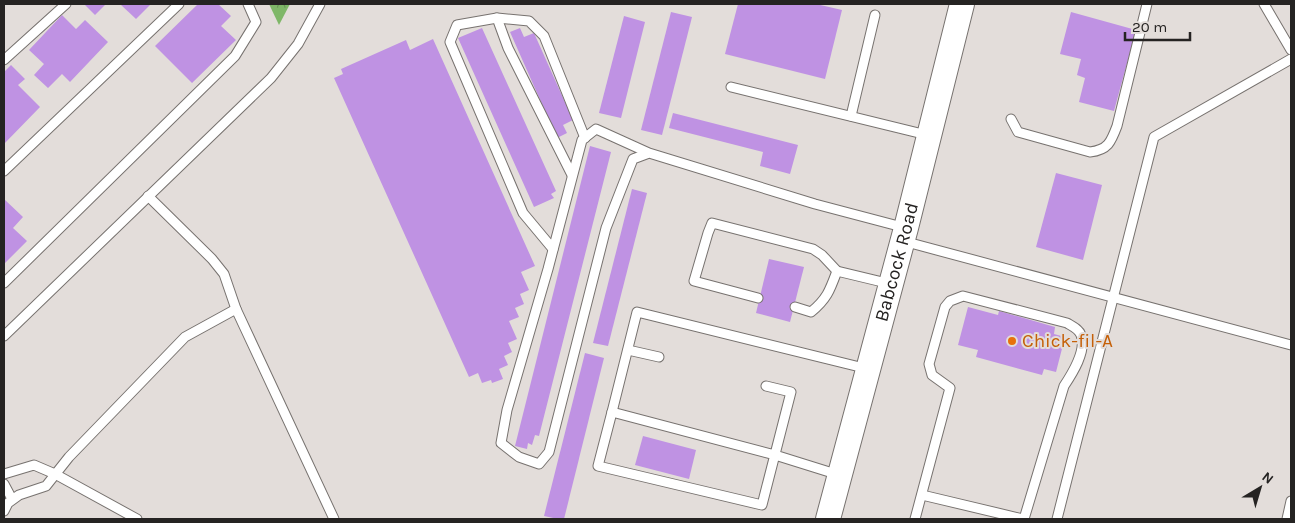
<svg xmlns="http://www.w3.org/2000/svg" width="1295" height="523" viewBox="0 0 1295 523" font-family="Karla,sans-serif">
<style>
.forest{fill:url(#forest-crowns)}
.building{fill:#bf92e3}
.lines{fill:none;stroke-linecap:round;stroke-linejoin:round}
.lane-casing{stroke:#77726f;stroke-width:11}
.secondary-casing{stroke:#77726f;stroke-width:26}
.lane{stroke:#fff;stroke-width:9}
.secondary{stroke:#fff;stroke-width:24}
.food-dot{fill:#e8710a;stroke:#e3ddda;stroke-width:2}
.labels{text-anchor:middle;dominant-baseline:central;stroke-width:4;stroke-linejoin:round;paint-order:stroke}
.street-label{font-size:19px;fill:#252322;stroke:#e3ddda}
.food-label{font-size:19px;fill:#c56008;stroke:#e3ddda;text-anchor:start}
</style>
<defs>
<pattern id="forest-crowns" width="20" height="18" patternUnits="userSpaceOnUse" patternTransform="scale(1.25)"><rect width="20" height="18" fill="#7fb768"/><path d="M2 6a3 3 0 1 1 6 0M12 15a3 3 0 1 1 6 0" fill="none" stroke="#689455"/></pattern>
</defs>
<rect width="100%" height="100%" fill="#e3ddda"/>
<path class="forest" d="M269 4H290L279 25Z"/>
<g class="building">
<path d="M84 4H106L95 15Z"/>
<path d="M120 4H151L136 19Z"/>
<path d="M198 4H218L231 16 221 26 236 40 192 83 155 46Z"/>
<path d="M738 4H816L842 10 825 79 725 54Z"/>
<path d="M671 12 692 17 662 135 641 130Z"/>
<path d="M1071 12 1136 30 1114 111 1079 102 1085 78 1077 75 1081 59 1060 54Z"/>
<path d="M62 15 76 29 85 20 108 42 70 82 62 74 48 88 34 75 44 64 29 50Z"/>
<path d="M624 16 645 22 621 118 599 113Z"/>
<path d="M482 28 556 191 551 194 554 198 534 207 458 38Z"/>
<path d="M520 28 524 37 534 33 573 120 563 125 567 133 557 138 510 32Z"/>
<path d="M433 39 535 266 521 272 529 290 520 294 524 304 515 308 519 317 509 321 517 339 508 343 512 352 504 356 508 365 499 369 503 379 492 383 491 380 482 383 478 373 469 377 334 78 343 74 341 69 406 40 410 50Z"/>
<path d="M11 65 25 79 18 85 40 107 4 144V72Z"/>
<path d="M673 113 798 145 790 174 760 166 763 152 669 128Z"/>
<path d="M590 146 611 152 539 436 535 435 532 445 528 443 527 449 515 446Z"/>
<path d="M1056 173 1102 185 1083 260 1036 247Z"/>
<path d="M632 189 647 193 608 346 593 343Z"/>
<path d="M4 199 23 217 13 228 27 241 4 264Z"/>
<path d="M769 259 804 267 790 322 756 313Z"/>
<path d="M968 307 998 315 999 311 1055 327 1054 334 1065 337 1056 372 1044 369 1042 375 976 357 978 350 958 345Z"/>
<path d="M585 353 604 358 564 519H558L544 516Z"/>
<path d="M643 436 696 450 689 479 635 465Z"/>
</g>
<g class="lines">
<defs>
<g id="lane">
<path d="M1264 4 1291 50"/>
<path d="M497 18 508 48 572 175"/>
<path d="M4 60 66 4"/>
<path d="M731 87 927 135"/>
<path d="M851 116 875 15"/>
<path d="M1011 119 1018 132 1090 152C1108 150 1111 142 1117 126L1147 4"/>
<path d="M649 153 596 129 582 140 548 269 507 410 501 443 519 457 539 464 549 452 606 228 633 159 649 153 815 204 906 228"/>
<path d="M4 171 179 4"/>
<path d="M148 196 212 259 224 274 236 309 334 519"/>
<path d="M903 241 1291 345"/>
<path d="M553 249 523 213 450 42 457 25 497 18 529 21 544 36 585 138"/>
<path d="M4 283 235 56 256 22 248 4"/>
<path d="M758 298 694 281 708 233 712 223 813 249 822 255 837 271 891 284"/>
<path d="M795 307 811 312C827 299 830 290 837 271"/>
<path d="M4 336 271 78 298 44 320 4"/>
<path d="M628 350 659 357"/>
<path d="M766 386 791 392 762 505 598 466 612 412 775 455 839 475"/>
<path d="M612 412 637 312 868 369"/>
<path d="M4 474 34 465 55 474 137 519"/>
<path d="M4 484 12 499"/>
<path d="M922 495 1023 519"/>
<path d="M4 511 8 503 19 495 46 486 69 457 185 337 236 309"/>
<path d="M915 519 950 388 932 375 929 364 945 307 950 301 963 296 1067 323C1072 326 1079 329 1081 335 1087 351 1072 374 1064 386L1024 519"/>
<path d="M1057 519 1154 137 1291 59"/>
<path d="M1287 519 1291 501"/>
</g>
<g id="secondary">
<path id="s1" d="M828 519 906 228 962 4"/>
</g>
</defs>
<use href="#lane" class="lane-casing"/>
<use href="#secondary" class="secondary-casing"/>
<use href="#lane" class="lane"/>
<use href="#secondary" class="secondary"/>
</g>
<circle class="food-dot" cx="1012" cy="341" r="5"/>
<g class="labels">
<g class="street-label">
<text stroke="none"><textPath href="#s1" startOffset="266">Babcock Road</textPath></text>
</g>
<g class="food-label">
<text x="1022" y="341">Chick-fil-A</text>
</g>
</g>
<rect width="1295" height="523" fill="none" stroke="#252322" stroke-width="10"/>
<g transform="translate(1260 488) rotate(38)" stroke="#e3ddda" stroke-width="4" paint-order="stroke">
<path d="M0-4L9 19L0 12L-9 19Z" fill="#252322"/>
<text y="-8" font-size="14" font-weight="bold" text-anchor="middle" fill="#252322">N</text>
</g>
<path d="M1125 32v8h65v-8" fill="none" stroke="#252322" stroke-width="2.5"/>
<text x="1132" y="32" font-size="15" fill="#252322" stroke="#e3ddda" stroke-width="4" paint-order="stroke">20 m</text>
</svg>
